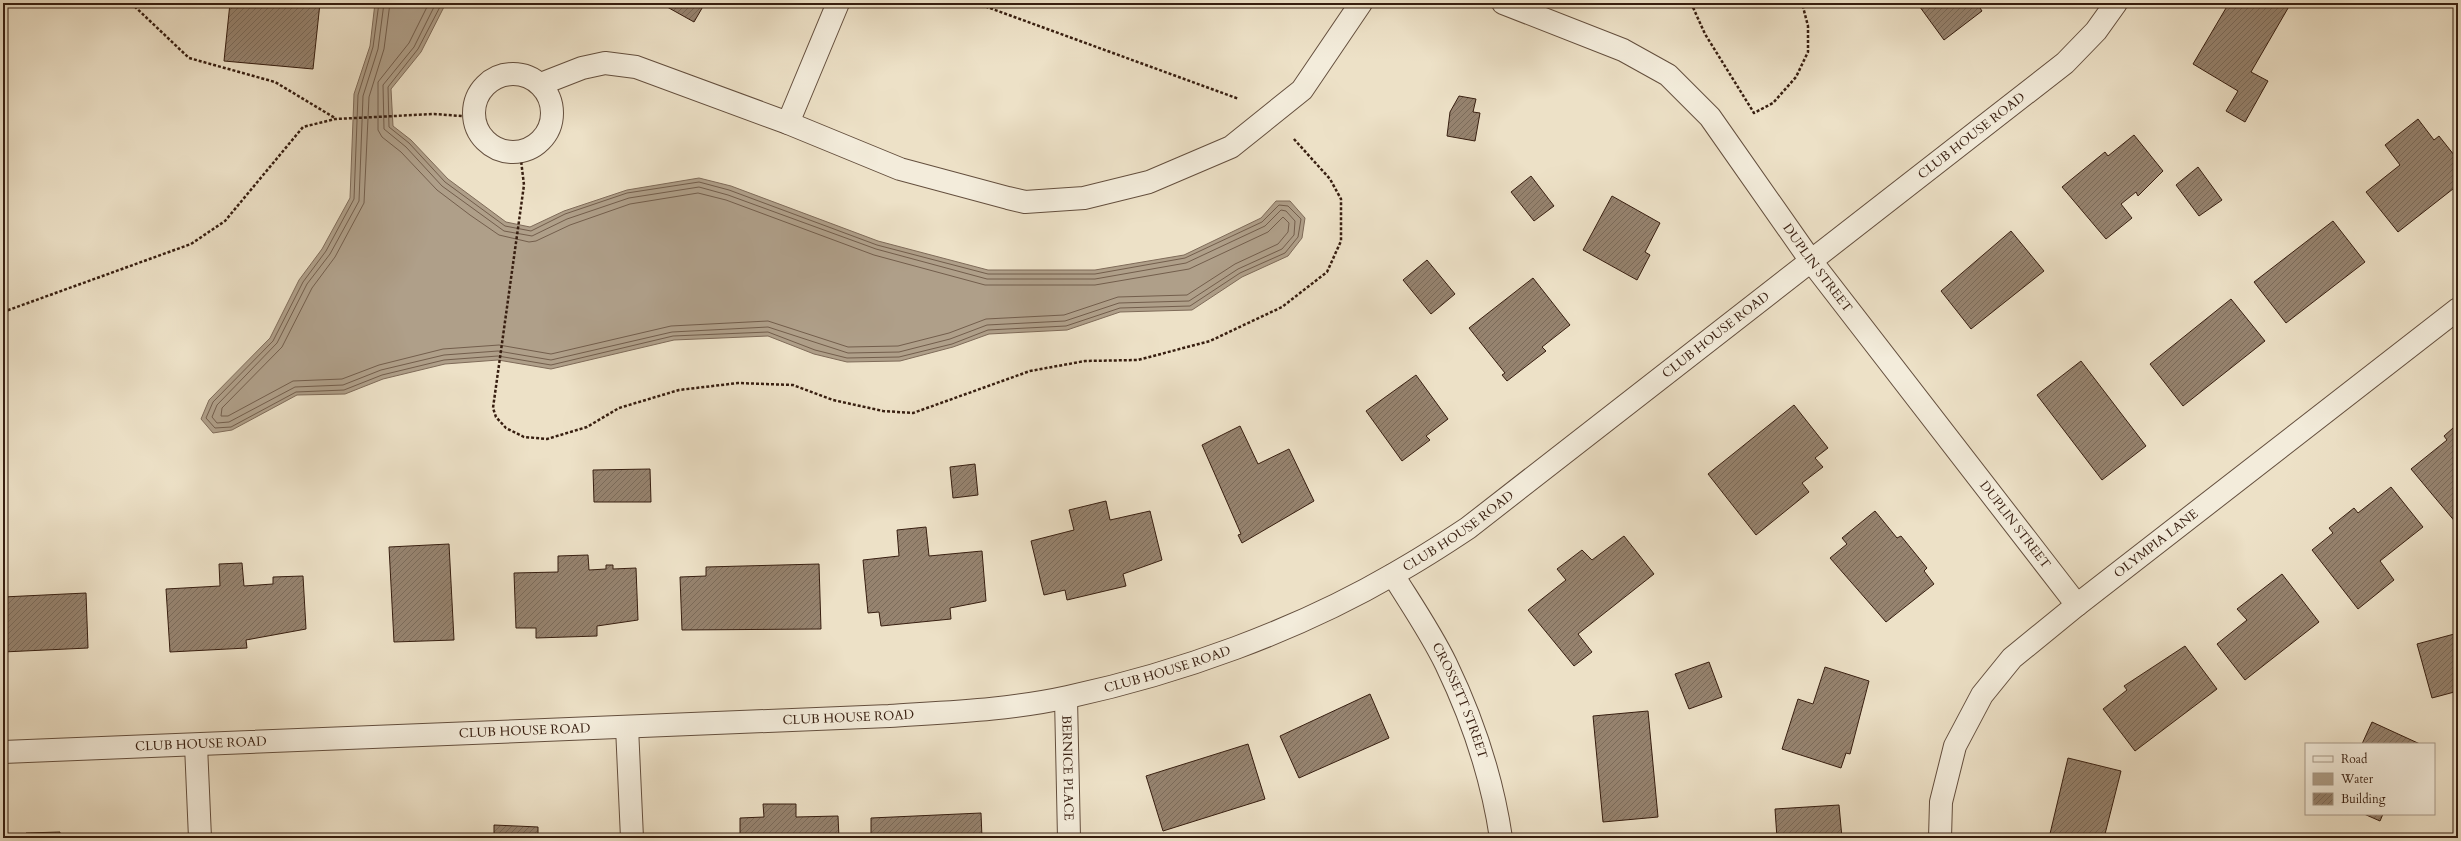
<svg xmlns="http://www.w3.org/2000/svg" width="2461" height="841" viewBox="0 0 2461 841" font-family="Cardo,serif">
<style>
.water{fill:#af9f89;stroke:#7f6b59}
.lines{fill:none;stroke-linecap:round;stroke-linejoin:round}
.shore{stroke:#735e4c;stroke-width:1}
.building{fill:url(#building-hatch);stroke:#371e10}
.minor-casing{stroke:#644f3e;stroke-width:24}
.path{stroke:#371e10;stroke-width:2.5;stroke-dasharray:3 2;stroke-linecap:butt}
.minor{stroke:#f3ecdb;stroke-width:22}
.labels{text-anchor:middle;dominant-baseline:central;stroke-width:3.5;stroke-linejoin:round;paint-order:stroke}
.street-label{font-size:13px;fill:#371e10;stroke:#f3ecdb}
</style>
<defs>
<pattern id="building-hatch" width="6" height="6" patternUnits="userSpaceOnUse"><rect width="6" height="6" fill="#96836f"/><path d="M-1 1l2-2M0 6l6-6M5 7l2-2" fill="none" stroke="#7b6b5a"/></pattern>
</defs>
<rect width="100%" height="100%" fill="#ede1c7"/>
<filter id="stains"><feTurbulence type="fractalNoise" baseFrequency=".005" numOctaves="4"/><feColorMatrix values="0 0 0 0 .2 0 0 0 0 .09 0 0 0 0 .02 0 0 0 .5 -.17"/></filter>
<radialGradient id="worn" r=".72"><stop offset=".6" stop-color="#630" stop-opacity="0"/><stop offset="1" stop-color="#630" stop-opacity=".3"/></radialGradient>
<path class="water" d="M375 3H446L421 52 391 89 393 126 411 140 448 179 506 222 530 227 564 211 627 190 699 178 731 186 878 241 988 270H1095L1184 255 1261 218 1276 201H1290L1305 218 1302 238 1288 256 1242 277 1192 310 1120 312 1067 330 989 334 953 347 900 361 847 362 814 354 768 336 674 340 551 369 498 360 445 364 383 379 345 394 297 395 232 430 213 433 201 419 209 400 270 338 299 280 322 249 350 198 354 94 370 46Z"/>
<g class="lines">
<g class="shore">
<path d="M379 3 373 47 358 95 354 199 326 251 303 282 273 341 213 402 206 418 215 428 231 427 296 392 344 390 382 375 444 360 498 356 551 365 673 336 768 332 815 350 847 358 899 357 952 344 988 330 1066 326 1120 308 1190 306 1240 273 1285 253 1298 237 1301 219 1288 206 1279 205 1262 222 1185 258 1095 274H988L877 245 729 190 699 182 627 193 565 214 531 231 505 226 445 182 409 143 389 127 388 87 418 49 442 3"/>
<path d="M384 3 378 49 363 96 359 201 330 254 307 284 277 343 217 405 212 417 217 423 229 422 295 387 343 385 381 370 444 355 498 351 551 360 672 332 768 327 848 353 899 352 950 339 987 325 1065 321 1119 303 1189 301 1238 269 1282 249 1294 235 1295 221 1286 211 1281 210 1265 226 1186 263 1095 279H987L876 249 728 195 699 187 629 198 567 219 532 236 504 231 442 186 406 147 384 129 383 85 414 47 436 3"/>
<path d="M390 3 384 49 369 97 364 203 335 257 312 288 282 347 222 408 221 416H228L293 381 342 379 379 365 443 349 499 345 551 354 671 326 768 321 848 347 898 346 949 333 986 319 1064 315 1118 297 1187 295 1235 264 1278 244 1288 232 1289 223 1283 217 1268 232 1189 269 1095 285H985L874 255 726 200 698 193 630 204 570 225 536 241 529 242 499 235 470 215 437 190 401 152 382 137 378 130V82L409 43 429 3"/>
</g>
</g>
<g class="building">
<path d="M230 3H320L313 69 224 61Z"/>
<path d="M660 3H705L694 22Z"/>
<path d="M1917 3H1981L1978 5 1982 11 1944 40Z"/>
<path d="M2229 3H2291L2251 72 2268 81 2245 122 2226 111 2238 91 2193 64Z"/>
<path d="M1459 96 1476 99 1473 112 1480 113 1475 141 1447 136 1450 112Z"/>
<path d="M2418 119 2434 140 2439 136 2458 160V185L2398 232 2366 192 2400 165 2385 145Z"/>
<path d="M2134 135 2163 171 2138 196 2136 192 2121 204 2132 218 2106 239 2062 187 2105 152 2108 156Z"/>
<path d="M2198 167 2222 200 2199 216 2176 185Z"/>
<path d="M1531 176 1554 206 1534 221 1511 192Z"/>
<path d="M1612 196 1660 223 1645 252 1650 255 1637 280 1583 250Z"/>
<path d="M2333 221 2365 262 2286 323 2254 282Z"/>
<path d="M2011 231 2044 271 1971 329 1941 291Z"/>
<path d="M1427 260 1455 294 1431 314 1403 280Z"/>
<path d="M1533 278 1570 325 1542 347 1546 351 1507 381 1502 375 1505 373 1469 328Z"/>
<path d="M2231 299 2265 341 2183 406 2150 364Z"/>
<path d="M2081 361 2146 446 2102 480 2037 395Z"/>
<path d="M1416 375 1448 419 1426 436 1430 440 1402 461 1366 411Z"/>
<path d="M1794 405 1828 448 1815 458 1823 467 1802 483 1809 492 1756 535 1708 474Z"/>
<path d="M1240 426 1258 464 1289 449 1314 501 1242 543 1238 535 1241 534 1202 445Z"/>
<path d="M2453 428 2458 432 2457 524 2411 469 2447 440 2444 436Z"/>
<path d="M975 464 978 495 953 498 950 467Z"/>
<path d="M650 469 651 502H594L593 470Z"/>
<path d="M2391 487 2423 527 2380 561 2394 580 2358 609 2312 550 2333 533 2329 528 2354 508 2358 513Z"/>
<path d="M1106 501 1110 520 1150 511 1162 560 1123 574 1126 586 1067 600 1065 590 1044 595 1031 541 1074 530 1069 510Z"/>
<path d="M1875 511 1897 538 1901 536 1927 568 1924 571 1934 584 1886 622 1830 558 1847 544 1842 538Z"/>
<path d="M926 527 929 556 982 551 986 601 950 608 951 619 881 626 879 612 868 613 863 560 899 556 897 530Z"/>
<path d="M1624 536 1654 574 1578 634 1592 652 1574 666 1528 610 1566 580 1557 569 1582 550 1592 560Z"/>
<path d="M449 544 454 640 394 642 389 547Z"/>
<path d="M588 555 589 570 606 569V565H613V569L636 568 638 620 597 626V636L536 638V628H516L514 573 558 572V556Z"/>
<path d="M242 563 244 586 273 584V577L303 576 306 629 246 640 247 648 170 652 166 589 220 586 219 564Z"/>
<path d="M819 564 821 629 682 630 680 577 706 576V567Z"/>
<path d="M2282 574 2319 622 2245 680 2217 644 2247 620 2237 609Z"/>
<path d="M86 593 88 648 3 652V597Z"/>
<path d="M2458 633V691L2432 698 2417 644Z"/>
<path d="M2185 646 2217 689 2135 751 2103 709 2127 690 2124 686Z"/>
<path d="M1709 662 1722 697 1689 709 1675 674Z"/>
<path d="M1825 667 1869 681 1850 754 1846 753 1841 768 1782 749 1798 699 1813 704Z"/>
<path d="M1370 694 1389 738 1299 778 1280 736Z"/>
<path d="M1648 711 1658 817 1603 822 1593 716Z"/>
<path d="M2372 722 2420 744H2362Z"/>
<path d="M1248 744 1265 799 1163 831 1146 776Z"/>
<path d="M2068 758 2121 771 2104 838H2049Z"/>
<path d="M763 804H796V817L838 816 839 838H740V818L764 817Z"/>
<path d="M1839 805 1842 838H1777L1775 809Z"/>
<path d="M981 813 982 838H871V818Z"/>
<path d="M2364 814H2383L2380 821Z"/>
<path d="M494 825 538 827V838H434V836L494 834Z"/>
<path d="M60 832V838H27L26 833Z"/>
</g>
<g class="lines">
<defs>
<g id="minor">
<path id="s1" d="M1503 3 1623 50 1668 75 1710 117 1811 261 2077 605"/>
<circle cx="513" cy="113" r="39"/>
<path d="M541 84 582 68 605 63 636 67 788 123 838 3"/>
<path d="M788 123 900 169 1008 198 1025 202 1084 198 1149 182 1231 147 1302 90 1361 3"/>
<path id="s2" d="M1393 575C1411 604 1431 633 1446 664 1473 720 1492 777 1501 838"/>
<path id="s3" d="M1066 698 1069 838"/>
<path d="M627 727 632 838"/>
<path d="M196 745 200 838"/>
<path id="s4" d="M3 752 889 716C949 712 1009 710 1068 697 1179 673 1296 631 1394 574 1419 560 1444 544 1468 528L2065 63 2096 31 2116 3"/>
<path id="s5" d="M1940 838 1941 802 1955 746 1982 695 2012 658 2077 605 2458 309"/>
</g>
</defs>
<use href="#minor" class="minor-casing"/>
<g class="path">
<path d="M131 3 189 58 275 82 335 118"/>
<path d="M976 3 1239 99"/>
<path d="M1691 3 1705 34 1754 113 1773 103 1796 77 1808 52V26L1802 3"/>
<path d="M520 152 524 185 493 408 496 417 506 428 524 437 547 439 587 427 619 408 679 390 738 383 793 385 833 400 883 411 913 413 1030 371 1085 361 1138 360 1210 341 1282 307 1327 272 1341 241V199L1330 179 1293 138"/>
<path d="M3 312 191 244 225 221 303 127 335 119 434 114 474 117"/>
</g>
<use href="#minor" class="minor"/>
</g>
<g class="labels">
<g class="street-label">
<text stroke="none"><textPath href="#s4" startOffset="2142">CLUB HOUSE ROAD</textPath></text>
<text stroke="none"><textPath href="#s1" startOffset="425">DUPLIN STREET</textPath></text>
<text stroke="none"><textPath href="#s4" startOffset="1818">CLUB HOUSE ROAD</textPath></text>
<text stroke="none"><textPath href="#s1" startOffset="749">DUPLIN STREET</textPath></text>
<text stroke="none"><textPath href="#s4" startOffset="1494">CLUB HOUSE ROAD</textPath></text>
<text stroke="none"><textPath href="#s5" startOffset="383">OLYMPIA LANE</textPath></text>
<text stroke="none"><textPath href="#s4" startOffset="1170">CLUB HOUSE ROAD</textPath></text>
<text stroke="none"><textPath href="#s2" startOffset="143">CROSSETT STREET</textPath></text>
<text stroke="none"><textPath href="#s4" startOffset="846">CLUB HOUSE ROAD</textPath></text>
<text stroke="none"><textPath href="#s4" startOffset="522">CLUB HOUSE ROAD</textPath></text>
<text stroke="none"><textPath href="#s4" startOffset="198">CLUB HOUSE ROAD</textPath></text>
<text stroke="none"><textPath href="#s3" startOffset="70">BERNICE PLACE</textPath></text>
</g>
</g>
<rect width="2461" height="841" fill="none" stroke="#ede1c7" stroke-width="16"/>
<rect x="4" y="4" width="2453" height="833" fill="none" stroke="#371e10" stroke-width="2"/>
<rect x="8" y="8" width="2445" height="825" fill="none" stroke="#371e10"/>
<rect x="2305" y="743" width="130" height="72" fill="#f3ecdb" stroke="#a89a8a"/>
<rect x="2313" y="756" width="20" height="6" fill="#f3ecdb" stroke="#a89a8a"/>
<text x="2341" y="763" font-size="12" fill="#371e10">Road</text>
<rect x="2313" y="773" width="20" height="12" fill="#af9f89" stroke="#a89a8a"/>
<text x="2341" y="783" font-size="12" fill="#371e10">Water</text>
<rect x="2313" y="793" width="20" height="12" fill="url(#building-hatch)" stroke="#a89a8a"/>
<text x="2341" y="803" font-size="12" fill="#371e10">Building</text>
<rect width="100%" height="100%" filter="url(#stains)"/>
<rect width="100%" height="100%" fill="url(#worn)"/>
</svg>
